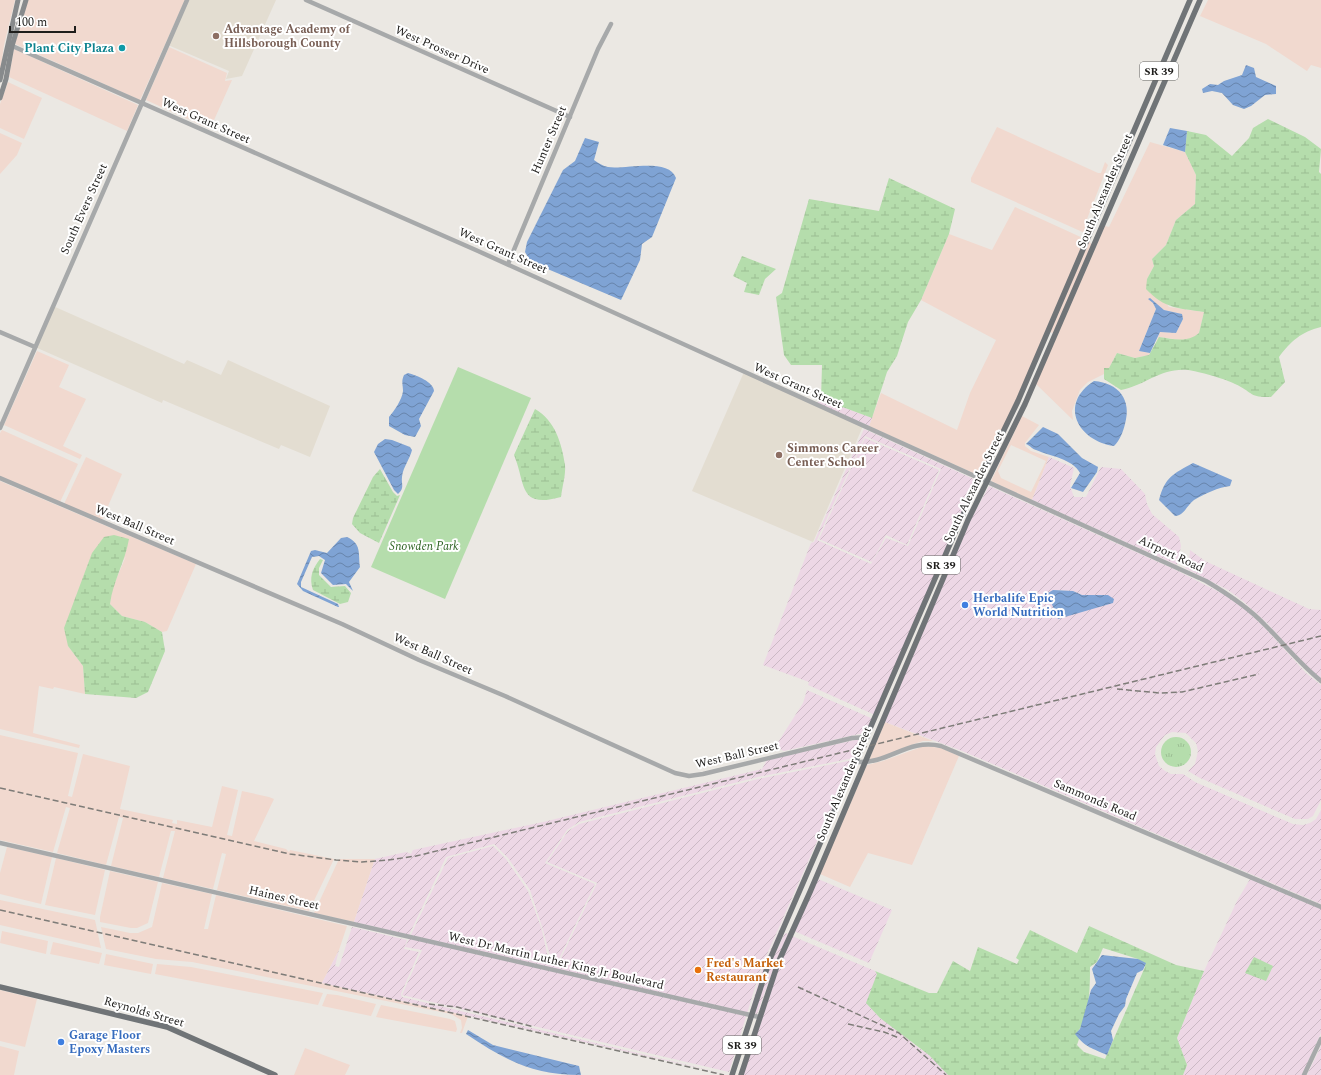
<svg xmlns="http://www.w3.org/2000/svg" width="1321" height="1075" viewBox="0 0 1321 1075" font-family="Spectral,serif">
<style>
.commercial{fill:#f1d9cf;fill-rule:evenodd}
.industrial{fill:url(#industrial-furrows);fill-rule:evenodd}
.built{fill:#e3ddd1}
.grass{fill:url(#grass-tufts)}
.wetland{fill:url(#wetland-marsh);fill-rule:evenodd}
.green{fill:#b5ddac}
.water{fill:url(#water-waves)}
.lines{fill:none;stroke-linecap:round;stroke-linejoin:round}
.tertiary{stroke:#a7a9aa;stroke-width:4.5}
.secondary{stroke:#878a8c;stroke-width:5}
.primary{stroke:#707477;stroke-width:5.5}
.rail{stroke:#7e7c78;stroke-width:1.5;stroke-dasharray:6 3;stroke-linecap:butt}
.education-dot{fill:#8d6e63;stroke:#fff;stroke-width:1.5}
.culture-dot{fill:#0f9aa8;stroke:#fff;stroke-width:1.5}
.shop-dot{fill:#3f7fe0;stroke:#fff;stroke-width:1.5}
.food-dot{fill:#e8710a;stroke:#fff;stroke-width:1.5}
.labels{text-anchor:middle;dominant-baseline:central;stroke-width:4;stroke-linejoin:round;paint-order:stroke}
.shield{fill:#fff;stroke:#626260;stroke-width:1}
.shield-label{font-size:11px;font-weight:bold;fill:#1f1e1c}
.education-label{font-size:12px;font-weight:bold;fill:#785e54;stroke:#fff;text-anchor:start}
.culture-label{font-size:12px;font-weight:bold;fill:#0d838f;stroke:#fff;text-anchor:end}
.street-label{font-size:12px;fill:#1f1e1c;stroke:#fff}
.park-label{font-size:12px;font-style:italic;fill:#2f6424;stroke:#fff}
.shop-label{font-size:12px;font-weight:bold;fill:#366cbe;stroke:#fff;text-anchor:start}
.food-label{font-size:12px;font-weight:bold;fill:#c56008;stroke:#fff;text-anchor:start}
</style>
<defs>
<pattern id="industrial-furrows" width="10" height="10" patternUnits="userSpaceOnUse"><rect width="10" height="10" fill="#edd7e5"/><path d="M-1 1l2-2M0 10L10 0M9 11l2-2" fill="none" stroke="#cbb8c4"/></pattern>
<pattern id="grass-tufts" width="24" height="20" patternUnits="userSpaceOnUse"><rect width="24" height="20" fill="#b5ddac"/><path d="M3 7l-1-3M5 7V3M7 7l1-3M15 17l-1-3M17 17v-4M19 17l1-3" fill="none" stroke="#9bbd93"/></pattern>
<pattern id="wetland-marsh" width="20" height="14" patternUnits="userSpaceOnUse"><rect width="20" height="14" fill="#b5ddac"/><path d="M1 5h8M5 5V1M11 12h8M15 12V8" fill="none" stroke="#9bbd93"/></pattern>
<pattern id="water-waves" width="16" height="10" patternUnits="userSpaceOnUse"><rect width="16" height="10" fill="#7fa3d4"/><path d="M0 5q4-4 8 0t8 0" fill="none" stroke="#6784ab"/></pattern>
</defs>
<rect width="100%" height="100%" fill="#ebe8e3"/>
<g class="commercial">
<path d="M0 0H15L4 45 0 73Z"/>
<path d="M28 0H185L140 100 15 44Z"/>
<path d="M1208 0H1321V68L1311 65 1307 71 1266 44 1200 16Z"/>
<path d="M169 47 227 73 225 81 232 80 210 129 146 100Z"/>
<path d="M14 49 138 105 127 131 9 77Z"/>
<path d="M8 82 42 98 24 139 0 128V104Z"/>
<path d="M997 127 1098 173H1101L1105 162 1108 165 1087 219 1092 223 1087 234 971 182V178Z"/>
<path d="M0 133 22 143 17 155 0 174Z"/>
<path d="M1150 142 1185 152 1196 175 1195 204 1176 220 1166 245 1152 259 1154 266 1147 279 1169 307 1204 312 1199 333 1192 339 1180 340 1160 337 1156 342 1160 332 1176 333 1183 319 1181 314 1164 310 1153 303 1156 309 1139 351 1150 353 1149 355 1135 358 1117 353 1109 368H1104V374L1088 382 1080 390 1072 411 1073 420 1036 384 1105 226 1109 227Z"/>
<path d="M1015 207 1085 239 1016 400 980 476 869 426 881 393 957 430 970 393 996 340 921 300 949 234 992 250Z"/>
<path d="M1089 241 1092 245 1053 333 1050 332Z"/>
<path d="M37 351 69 365 59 387 86 399 63 446 82 455 80 459 4 425Z"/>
<path d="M1022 416 1039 425 1025 443V446L1031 451 1049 457 1032 500 991 481ZM1011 445 1046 461 1031 492 1001 478 998 471Z"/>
<path d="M2 430 78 464 60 502 0 476V433Z"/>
<path d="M86 457 122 474 102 520 64 504Z"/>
<path d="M0 481 196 564 167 631 162 632 145 622 122 616 110 604 112 589 126 556 68 646 83 666 85 694 54 687 53 689 39 686 33 733 80 745 79 748 0 729Z"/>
<path d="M885 722 933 741H923L914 744 882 757 869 760Z"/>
<path d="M0 735 78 753 68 796 72 797 83 754 130 766 120 809 173 820 172 823 177 824V820L212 827 222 786 238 790 227 835 232 836 242 791 269 797 274 799 254 841 286 849 289 852 290 850 334 859 309 911 217 890 226 854 222 853 213 889 163 878 175 831H171L159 877 111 866 123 818 119 817 106 865 57 853 70 808 66 807 53 852 0 840Z"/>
<path d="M924 746 941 748 959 756 912 865 868 853 850 887 820 874 867 765 883 761Z"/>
<path d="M7 847 52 857 41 904 0 894V873Z"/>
<path d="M56 858 105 870 95 915 45 905Z"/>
<path d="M339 859H375L354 922 314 913Z"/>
<path d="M110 871 158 882 148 923 137 928H131L100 922V917Z"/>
<path d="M162 883 212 894 204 929H208L216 895 347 926 339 950 322 983 468 1016 462 1033H460L462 1028 461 1020 451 1014 192 962 156 959 106 949 101 927 130 933H138L152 927Z"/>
<path d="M0 900 95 920 101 948 0 925Z"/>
<path d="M2 931 48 941 46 954 0 943Z"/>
<path d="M53 942 102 953 99 964 50 954Z"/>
<path d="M106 954 153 964 151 974 104 965Z"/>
<path d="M157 964 191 967 323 993 318 1005 155 974Z"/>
<path d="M0 990 37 999 25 1047 0 1041Z"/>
<path d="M327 994 337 995 376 1004 371 1016 322 1006Z"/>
<path d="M381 1005 450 1019 455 1021 457 1029 456 1032 376 1017Z"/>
<path d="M0 1046 19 1051 14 1075H0Z"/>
<path d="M305 1048 350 1065 345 1075H294Z"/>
</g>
<g class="industrial">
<path d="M821 399 872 418 869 426 817 403Z"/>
<path d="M864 429 978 481 875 715 808 685 809 682 763 665 811 543 814 542ZM865 436 941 469 908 546 886 538 871 564 817 540Z"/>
<path d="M865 438 939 470 907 545 886 535 872 562 819 539Z"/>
<path d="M1049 457 1074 468 1070 486 1074 497H1086L1101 467 1121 469 1145 494 1147 504 1152 514 1179 537 1181 546 1177 565 1032 500Z"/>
<path d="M989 486 1178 571 1225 595 1242 606 1264 627 1306 673 1321 685V800L1313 816 1308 819H1295L1198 777 1188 771 1195 764 1198 751 1196 743 1186 733 1172 732 1165 735 1156 747 1155 754 1159 766 1165 771 1171 774H1183L1195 782 1293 824 1303 825 1310 823 1316 819 1321 810V904L962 751 885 722 970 521ZM1053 590 1073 591 1082 595H1108L1059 619 1051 602Z"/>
<path d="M1190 550 1205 561 1309 609 1321 610V678L1309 669 1267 623 1244 602 1228 590 1185 568 1189 561Z"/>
<path d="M807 690 873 719 866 734H859L784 751 775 747 803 703Z"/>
<path d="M859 739H864L750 1012 762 969 854 761V758L758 777 579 822 567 830 545 863 595 884 559 959 550 956 543 930 530 890 508 858 494 844 446 857 409 935 354 922 375 859 406 852 411 854 413 850 543 822 762 769 767 760Z"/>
<path d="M853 760 761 968 729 1072 402 995 422 950 405 947 448 858 493 846 506 859 528 891 542 930 548 958 559 962 597 883 547 862 568 831 579 824 758 779Z"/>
<path d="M818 879 892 910 869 963 794 931Z"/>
<path d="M1250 879 1321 909V1033L1302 1075H1183L1187 1065 1177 1038 1204 971 1237 901Z"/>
<path d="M352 927 407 940 404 949 419 952 401 994 402 997 730 1075 322 983 339 950 335 966 339 967Z"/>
<path d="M785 933 788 934 776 962 757 1014 754 1013 772 960Z"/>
<path d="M792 936 875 971 877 974 874 983 913 1044 929 1055 948 1075H743L780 963Z"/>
<path d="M1321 1046V1075H1307Z"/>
</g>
<g class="built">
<path d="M187 0H276L242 76 226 79 229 71 168 45Z"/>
<path d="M53 306 184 364 187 360 221 375 228 360 330 406 310 457 281 445 279 449 163 400 162 403 35 347Z"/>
<path d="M744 372 863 426 813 542 692 491Z"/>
</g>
<circle class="grass" cx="1176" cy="752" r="15"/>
<g class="wetland">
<path d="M1268 119 1305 137 1321 149 1319 172 1321 174V327C1301 332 1291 341 1279 357L1285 382 1271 397C1249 398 1253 392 1235 384 1226 379 1197 371 1188 370 1159 368 1147 385 1121 390L1104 379V368H1109L1117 353 1135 358 1149 355 1159 337C1174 339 1187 343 1199 333L1204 312C1178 308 1165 309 1146 289L1147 279 1154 266 1152 259 1166 245 1176 220 1195 204 1196 175 1185 152 1187 131 1206 135 1232 156 1249 138 1253 128Z"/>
<path d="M889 178 955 209 949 234 921 300 908 322 897 356 887 372 872 418 821 399 822 365H791L784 355 776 297 782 293 809 199 879 211Z"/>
<path d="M742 256 776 269 765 279 759 295 744 292 747 283 733 276Z"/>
<path d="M535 409C555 420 562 444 565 465 566 475 562 487 561 497 518 509 526 484 514 455Z"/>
<path d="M380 469 393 492 397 496 400 495 379 543 360 533 352 524 353 518 373 477Z"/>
<path d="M114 535 129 539C125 562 113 581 110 604L122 616 145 622 162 632 165 651 148 692 136 698 85 694 83 666 68 646 64 628 92 553 104 537Z"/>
<path d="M320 559 323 560 319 568V575L331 587 345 586 351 593 348 602 340 604 313 590C309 578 312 569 320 559Z"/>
<path d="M1089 926 1176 965 1204 971 1177 1038 1187 1065 1183 1075H948L929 1055 880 1018 866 1003 877 974 875 971 929 993H937L953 961 970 971 978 947 1017 964 1019 960 1016 958 1030 930 1077 953ZM1103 948 1138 959 1145 967 1105 1059 1084 1052 1077 1045 1079 1039 1076 1034C1090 1018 1090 988 1090 967L1097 962Z"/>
<path d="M1254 957 1273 966 1266 981 1245 973Z"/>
</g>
<path class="green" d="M458 367 531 398 445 599 371 567Z"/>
<g class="water">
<path d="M1246 65 1254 68 1256 77 1276 86V94L1265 95 1251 106 1244 109 1233 105 1222 93 1212 91 1203 93 1202 89 1210 84 1218 85 1224 81 1242 75Z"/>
<path d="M1170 128 1187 131 1185 152 1163 145Z"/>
<path d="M585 138 599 142 594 160C598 163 603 166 608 167 624 170 669 157 676 178L652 237 642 244 640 260 621 300 531 262 525 252 527 242 563 170 575 161Z"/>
<path d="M1150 298 1164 310 1182 314 1183 319 1176 333 1160 332 1150 353 1139 351 1156 309 1153 303 1148 299Z"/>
<path d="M408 373C416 375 434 382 434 391L419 419 421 426 415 437 405 435 389 426V417C394 411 402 400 403 391 403 385 401 381 404 375Z"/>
<path d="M1094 381C1119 383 1132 400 1125 424 1123 432 1120 440 1114 446 1078 441 1058 404 1094 381Z"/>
<path d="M1043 427 1058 434 1082 458 1098 467 1097 472 1083 492 1071 488 1080 473C1073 459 1050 456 1036 450 1032 449 1031 446 1026 444Z"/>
<path d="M385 439 392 440 410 447 412 450C410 459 403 467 402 477 401 484 405 488 398 494L394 490 374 452 378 444Z"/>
<path d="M1193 463 1232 480 1230 486C1219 487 1204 494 1194 500 1187 505 1184 516 1175 516L1159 500C1165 477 1173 474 1193 463Z"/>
<path d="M347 537C362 544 358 553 360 567L349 582 353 591 346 584 333 585 321 573 325 560 319 556 312 557 301 582V587L338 604 339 607H338L303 591 297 584 311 551 315 550 327 553 341 538Z"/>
<path d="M1053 590 1073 591 1082 595H1108L1114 599 1113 603 1058 619 1051 602 1046 599 1048 593Z"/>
<path d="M1102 955 1138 959 1146 963 1143 970 1137 973 1126 999 1125 1006 1119 1014 1111 1031 1113 1040 1107 1055C1092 1048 1086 1048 1075 1034L1080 1029 1091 990 1096 983 1092 969Z"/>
<path d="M468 1030 493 1045 579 1066 581 1075C533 1075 505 1060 466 1034Z"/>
</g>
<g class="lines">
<g class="tertiary">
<path d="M306 0 570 117"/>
<path d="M10 45 478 251 1206 581C1228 594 1248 607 1265 625 1284 644 1300 664 1321 681"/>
<path d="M508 264 598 49 611 24"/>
<path d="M0 332 35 347"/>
<path d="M0 428 187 0"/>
<path d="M0 478 342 624 419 660 505 696 675 773 689 776 703 774 852 738 868 737"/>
<path d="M857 762C889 764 908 738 941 746L1321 907"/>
<path d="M0 843 759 1017"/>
<path d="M1304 1075 1321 1039"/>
</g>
<g class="secondary">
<path d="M0 80 18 0"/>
<path d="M0 98 6 79 12 46 26 0"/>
</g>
<g class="primary">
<path d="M0 987 167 1027 275 1075"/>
<path d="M732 1075 770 959 960 521 1018 401 1190 0"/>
<path d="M741 1075 778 963 810 892 968 520 1025 404 1200 0"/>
</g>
<g class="rail">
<path d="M1117 689 1160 693 1182 692 1259 674"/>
<path d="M0 788 290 854 336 860 362 862 388 860 416 856 1321 636"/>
<path d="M0 910 724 1075"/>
<path d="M798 987 899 1033 946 1075"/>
<path d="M429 1004 457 1007 534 1027"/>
<path d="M848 1024 884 1032 899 1038"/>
</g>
</g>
<g class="education-dot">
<circle cx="216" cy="36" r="4"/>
<circle cx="779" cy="455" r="4"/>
</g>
<circle class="culture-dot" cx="122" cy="48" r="4"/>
<g class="shop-dot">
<circle cx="965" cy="605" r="4"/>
<circle cx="61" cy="1042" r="4"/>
</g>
<circle class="food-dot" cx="698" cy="970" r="4"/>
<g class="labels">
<g class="shield">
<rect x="1140" y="62" width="38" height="18" rx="3"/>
<rect x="922" y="556" width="38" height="18" rx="3"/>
<rect x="723" y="1036" width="38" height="18" rx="3"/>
</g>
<g class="shield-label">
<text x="1159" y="71">SR 39</text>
<text x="941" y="565">SR 39</text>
<text x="742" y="1045">SR 39</text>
</g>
<g class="education-label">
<text x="224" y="29">Advantage Academy of<tspan x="224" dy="14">Hillsborough County</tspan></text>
<text x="787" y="448">Simmons Career<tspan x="787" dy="14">Center School</tspan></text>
</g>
<g class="culture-label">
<text x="114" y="48">Plant City Plaza</text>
</g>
<g class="street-label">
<text transform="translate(442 50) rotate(24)">West Prosser Drive</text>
<text transform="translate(206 121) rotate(24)">West Grant Street</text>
<text transform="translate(549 140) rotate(-67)">Hunter Street</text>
<text transform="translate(1105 191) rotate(-67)">South Alexander Street</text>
<text transform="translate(84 209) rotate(-66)">South Evers Street</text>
<text transform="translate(503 251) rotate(24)">West Grant Street</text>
<text transform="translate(798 386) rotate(24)">West Grant Street</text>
<text transform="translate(974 487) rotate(-64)">South Alexander Street</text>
<text transform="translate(135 525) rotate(23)">West Ball Street</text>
<text transform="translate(1171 554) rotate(25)">Airport Road</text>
<text transform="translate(433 654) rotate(24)">West Ball Street</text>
<text transform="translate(737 755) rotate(-13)">West Ball Street</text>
<text transform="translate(844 784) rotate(-67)">South Alexander Street</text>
<text transform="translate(1095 800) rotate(23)">Sammonds Road</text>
<text transform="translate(284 898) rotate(13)">Haines Street</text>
<text transform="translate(556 961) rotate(13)">West Dr Martin Luther King Jr Boulevard</text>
<text transform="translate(144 1012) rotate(16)">Reynolds Street</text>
</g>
<g class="park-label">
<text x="424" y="546">Snowden Park</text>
</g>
<g class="shop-label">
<text x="973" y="598">Herbalife Epic<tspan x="973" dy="14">World Nutrition</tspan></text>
<text x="69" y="1035">Garage Floor<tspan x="69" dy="14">Epoxy Masters</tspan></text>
</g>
<g class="food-label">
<text x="706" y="963">Fred's Market<tspan x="706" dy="14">Restaurant</tspan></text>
</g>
</g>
<path d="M10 26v6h65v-6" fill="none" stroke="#1f1e1c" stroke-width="2"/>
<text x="16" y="26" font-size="12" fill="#1f1e1c" stroke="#ffffff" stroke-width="3" paint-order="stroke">100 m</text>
</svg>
